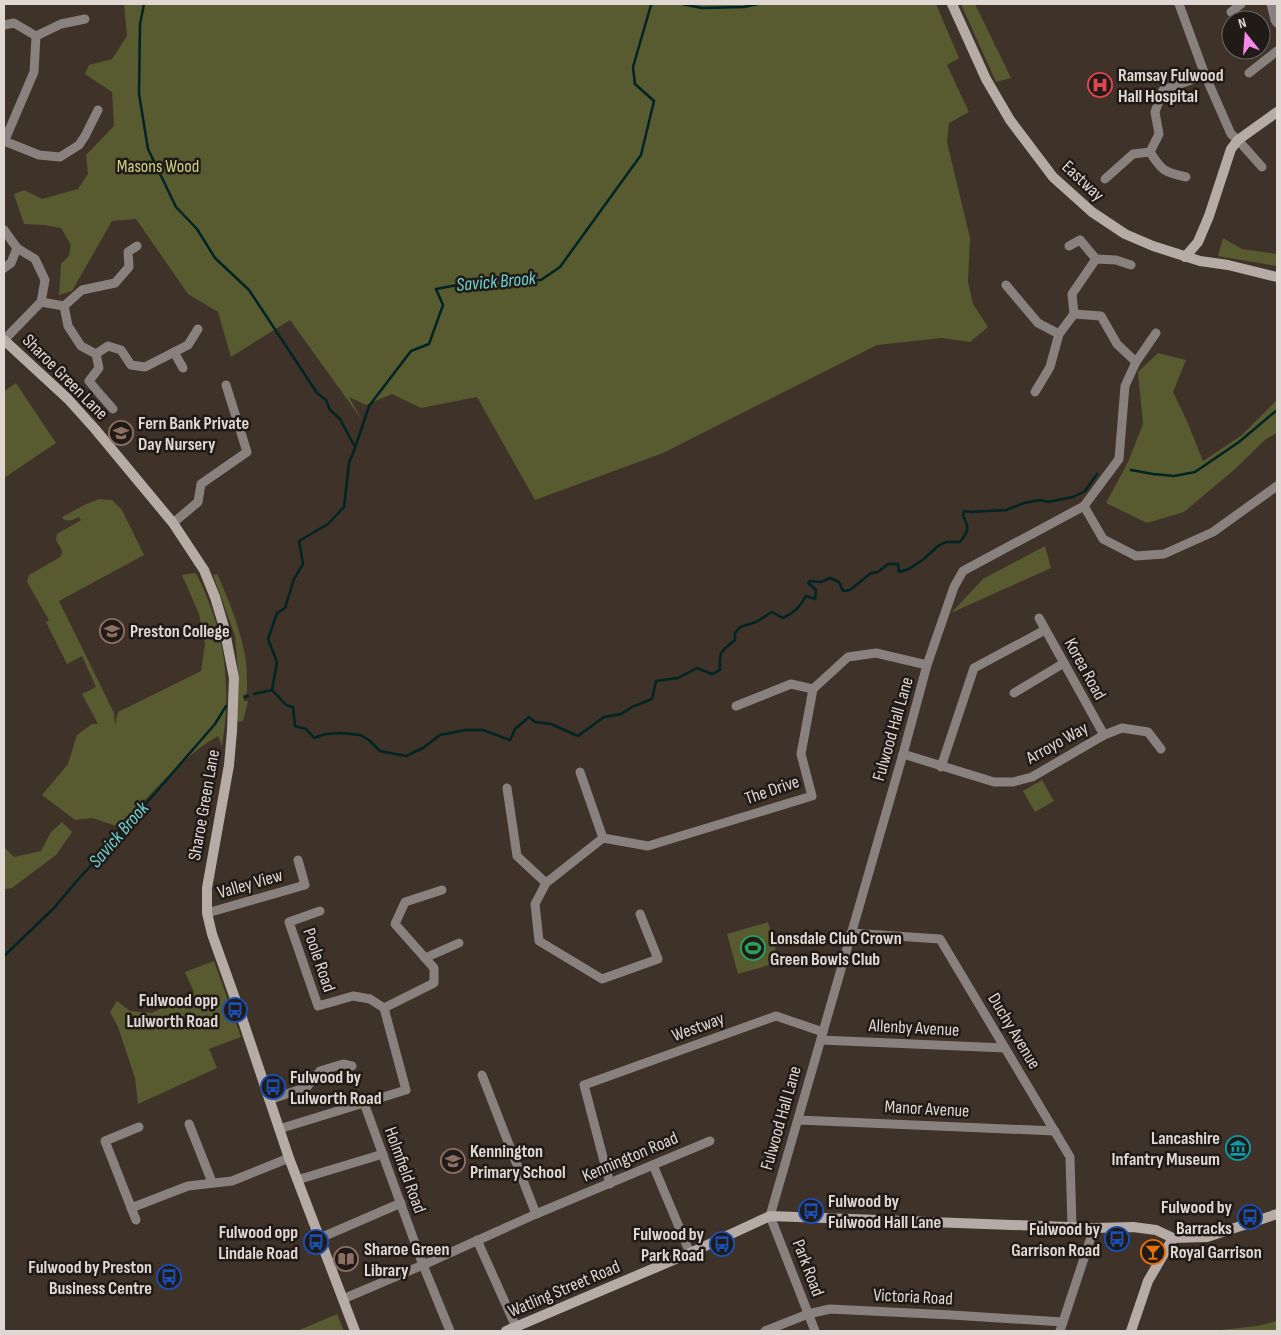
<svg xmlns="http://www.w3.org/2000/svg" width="1281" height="1335" viewBox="0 0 1281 1335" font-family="'Sofia Sans Condensed',sans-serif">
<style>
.green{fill:#585a30}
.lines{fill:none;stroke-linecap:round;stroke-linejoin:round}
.stream{stroke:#012424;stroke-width:2.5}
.street{stroke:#88817d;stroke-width:9}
.secondary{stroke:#b7aba5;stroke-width:10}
.labels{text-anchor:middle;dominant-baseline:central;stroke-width:5;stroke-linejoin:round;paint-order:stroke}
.poi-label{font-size:18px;font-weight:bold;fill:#dfd7d2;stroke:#211b17;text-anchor:start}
.park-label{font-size:18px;fill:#ced289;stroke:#211b17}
.street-label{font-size:18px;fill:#dfd7d2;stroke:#211b17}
.water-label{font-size:19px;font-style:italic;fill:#6cd1d2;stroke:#211b17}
</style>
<rect width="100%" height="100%" fill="#3e3229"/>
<g class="green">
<path d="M124 4H936L959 58 947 65 969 112 949 123 947 142 970 238 968 282 973 304 988 327 970 342 942 338 877 345 663 453 535 500 477 397 421 408 392 394 366 405 349 397 362 420 290 320 231 357 218 312 188 294 136 219 112 221 72 291 59 295 61 264 69 256 71 245 61 228 44 225 24 224 14 194 24 190 42 199 78 189 88 174 86 155 114 126 112 92 85 74 89 65 112 59 127 36Z"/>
<path d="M961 4H975L1011 78 996 82Z"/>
<path d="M1223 238 1242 249 1277 254V266L1218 256Z"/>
<path d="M1158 353 1186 360 1173 392 1187 421 1203 461 1242 435 1277 400V433L1266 439 1235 469 1184 512 1147 523 1106 503 1128 462 1143 424 1138 372Z"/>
<path d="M16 383 56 443 4 478V391Z"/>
<path d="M99 499 112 500 122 510 144 555 59 601 114 713 115 725 118 712 201 671 205 644 199 614 182 575 195 573 197 575C225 632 232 684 222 746L218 736C182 756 148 798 119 827L92 818 75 820 42 795 68 764 77 735 92 724H98L82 694 96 687 82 656 67 664 46 622 49 620 27 582 29 575 60 557C65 551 59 546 56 540L57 534 81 520 79 517C73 520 70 522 63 519L62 517 86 504Z"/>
<path d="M1045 546 1051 568 951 613 983 579Z"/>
<path d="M217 574C230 602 241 631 246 661 247 671 247 682 247 693L243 696 244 701H248L243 721 239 722 237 720 239 682 235 636 213 575Z"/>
<path d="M1042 780 1054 801 1035 812 1023 791Z"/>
<path d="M62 822 72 832 56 855 12 888 6 889H4V847L14 857 41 851 51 832Z"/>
<path d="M768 922 779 962 738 974 727 934Z"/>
<path d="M214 961 241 1037 209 1049 217 1068 138 1104 135 1078 118 1027 110 1012 117 1001 130 1011 152 1013 194 992 185 972Z"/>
<path d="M337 1314 344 1331H297Z"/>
<path d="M1277 1321V1331H1211L1257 1326Z"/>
</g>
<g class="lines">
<g class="stream">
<path d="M144 4 140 24 139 94 148 149 176 207 197 229 215 258 249 290 317 393 326 400 330 410 340 419 355 447"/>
<path d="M682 4 702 8 744 7 758 4"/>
<path d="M1131 470 1153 474 1174 476 1195 472 1239 442 1277 410"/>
<path d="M272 690 286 705 293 707 295 726 306 729 314 738 326 734 341 733 360 735 369 740 380 751 406 756 423 748 440 735 465 730H483L510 740 515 729 529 717 535 722 551 724 578 736 604 717 621 714 632 707 652 699 656 681 678 678 697 668 712 674 720 670C719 650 721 652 735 640V633L740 627 756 622 772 612 783 618C794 613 800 607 806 596L815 599 816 590 808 583 810 581 821 582 830 578 839 582 843 591 850 590 871 573 878 572 888 564H898L899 572 909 569 925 558 938 546 946 542H960C968 531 970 529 963 516L964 511 971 512 1006 510 1024 503 1040 500 1048 502 1073 497 1085 491 1097 474"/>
<path d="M254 694 272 690 277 662 268 639 277 613 285 608 294 579 303 564 299 541 328 524 344 507 349 463 355 448 369 406 411 351 429 344 443 305 436 289 484 280H541L560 267 641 155 654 101 635 84 633 67 651 5 653 4"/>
<path d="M245 697 248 696"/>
<path d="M4 956 54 908 75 883 117 837 215 724 226 706"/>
</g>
<g class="street">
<path d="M1179 4 1205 75 1231 134 1238 140 1262 167"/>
<path d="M1271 4 1275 20 1277 23"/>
<path d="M1231 12 1241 4"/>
<path d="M4 25 14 23 36 36 34 72 4 142"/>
<path d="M36 36 61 24 85 19"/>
<path d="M1249 73 1277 51"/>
<path d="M4 141 39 155 60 157 79 145 85 136 98 110"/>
<path d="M1150 152C1162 171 1164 172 1186 177"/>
<path d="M1105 179 1133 154 1150 152 1159 134 1155 112 1163 90 1205 75"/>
<path d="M4 230 17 248 35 259 45 280 41 302 4 340"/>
<path d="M1069 246 1080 240 1096 259"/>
<path d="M4 268 11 263 17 248"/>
<path d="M1006 285 1038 323 1059 334"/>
<path d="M41 302 64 306 82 290 115 283 129 267 128 252 137 246"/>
<path d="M64 306 68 326 81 346 96 354 99 368 89 381 98 392 113 409"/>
<path d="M1074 314 1072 294 1096 259 1116 260 1131 265"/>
<path d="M174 352 183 368"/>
<path d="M96 354 108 346 121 350 131 365 145 367 188 345 198 329"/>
<path d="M1035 392 1050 367 1059 334 1074 314 1101 316 1117 344 1136 362"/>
<path d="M1084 506 1103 539 1136 556 1164 554 1213 532 1277 486"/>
<path d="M173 523 198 502 201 484 247 452 226 385"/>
<path d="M1039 618 1104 735"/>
<path d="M1014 693 1064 663"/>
<path d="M736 706 791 684 813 689"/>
<path d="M903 754 994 782H1013L1032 777 1104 735 1122 728 1148 732 1161 749"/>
<path d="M941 767 974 668 1045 630"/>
<path d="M580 772 603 838"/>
<path d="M507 788 517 856 546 883 603 838 648 846 812 796 801 754 813 689 848 657 876 653 927 665"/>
<path d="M546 883 535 904 539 941 602 979 658 959 640 914"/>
<path d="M207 913 305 885 298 860"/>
<path d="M851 933 940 939 1070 1157 1072 1227"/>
<path d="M425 958 459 943"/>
<path d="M384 1008 434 983V968L395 924 405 902 442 890"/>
<path d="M821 1040 1005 1048"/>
<path d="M482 1075 536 1214"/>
<path d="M269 1100 307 1087 320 1071 343 1064 352 1066"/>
<path d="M364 1103 423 1265 450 1331"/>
<path d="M798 1120 1055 1131"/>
<path d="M189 1124 212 1182"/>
<path d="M279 1129 406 1090 384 1008 370 999 353 996 318 1006 289 922 320 911"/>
<path d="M653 1165 690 1253"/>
<path d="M297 1180 383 1154"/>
<path d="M610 1184 584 1085 776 1016 823 1032"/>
<path d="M131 1208 188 1186 232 1181 289 1158"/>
<path d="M136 1220 105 1141 139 1127"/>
<path d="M320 1238 401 1203"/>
<path d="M477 1240 516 1327"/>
<path d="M343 1299 423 1265 536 1214 710 1141"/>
<path d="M765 1331 808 1314 830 1309 952 1315 1063 1322"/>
<path d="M815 1331 770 1216 903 754 927 665 954 587 963 571 1084 506 1119 459 1125 386 1136 362 1156 333"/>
<path d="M1060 1331 1094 1228"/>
</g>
<g class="secondary">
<path d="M952 4 986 79 1010 120 1053 177 1092 212 1125 234 1153 246 1200 261 1228 265 1277 277"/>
<path d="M1185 257 1198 242 1209 216 1231 149 1238 140 1277 112"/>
<path d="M4 340 68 399 95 429 173 523 204 570 215 597 224 627 234 678 232 731 229 765 207 888V913L212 934 242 1018 289 1158 355 1331"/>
<path d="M506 1331 690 1253 770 1216 1094 1228 1133 1227 1156 1230 1173 1238 1207 1237 1277 1214"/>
<path d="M1131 1331 1148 1281 1173 1238"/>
</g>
</g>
<defs>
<symbol id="hospital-ring" viewBox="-11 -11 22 22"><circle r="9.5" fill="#211b17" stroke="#e0444e" stroke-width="1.5"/><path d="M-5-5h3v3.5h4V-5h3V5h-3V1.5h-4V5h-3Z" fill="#e0444e"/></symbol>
<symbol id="school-ring" viewBox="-11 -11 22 22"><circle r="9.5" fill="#211b17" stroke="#8d6e63" stroke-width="1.5"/><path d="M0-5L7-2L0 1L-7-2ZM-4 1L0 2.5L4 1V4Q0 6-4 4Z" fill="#8d6e63"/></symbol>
<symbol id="university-ring" viewBox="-11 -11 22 22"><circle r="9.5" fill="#211b17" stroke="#8d6e63" stroke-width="1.5"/><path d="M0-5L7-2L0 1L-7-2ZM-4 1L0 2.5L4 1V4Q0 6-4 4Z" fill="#8d6e63"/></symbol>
<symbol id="stadium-ring" viewBox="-11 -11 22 22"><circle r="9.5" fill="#211b17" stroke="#2e9e5b" stroke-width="1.5"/><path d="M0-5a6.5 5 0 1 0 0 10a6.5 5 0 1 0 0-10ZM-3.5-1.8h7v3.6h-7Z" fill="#2e9e5b"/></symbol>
<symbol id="bus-ring" viewBox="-11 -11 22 22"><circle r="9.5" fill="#211b17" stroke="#1a4fb4" stroke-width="1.5"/><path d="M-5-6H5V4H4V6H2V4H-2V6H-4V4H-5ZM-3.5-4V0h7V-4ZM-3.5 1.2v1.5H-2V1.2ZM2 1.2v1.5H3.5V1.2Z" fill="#1a4fb4"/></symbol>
<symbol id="museum-ring" viewBox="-11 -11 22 22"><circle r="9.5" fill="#211b17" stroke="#0f9aa8" stroke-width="1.5"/><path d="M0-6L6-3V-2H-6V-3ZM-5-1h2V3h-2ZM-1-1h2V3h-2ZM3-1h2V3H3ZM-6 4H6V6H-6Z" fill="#0f9aa8"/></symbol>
<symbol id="bar-ring" viewBox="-11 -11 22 22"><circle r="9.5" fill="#211b17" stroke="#e8710a" stroke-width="1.5"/><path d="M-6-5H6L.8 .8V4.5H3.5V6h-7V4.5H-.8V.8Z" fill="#e8710a"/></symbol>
<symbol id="library-ring" viewBox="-11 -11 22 22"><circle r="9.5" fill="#211b17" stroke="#8d6e63" stroke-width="1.5"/><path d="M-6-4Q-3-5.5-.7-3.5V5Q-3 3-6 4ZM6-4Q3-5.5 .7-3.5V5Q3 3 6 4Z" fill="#8d6e63"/></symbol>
</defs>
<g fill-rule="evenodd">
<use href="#hospital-ring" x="1086" y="71" width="28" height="28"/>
<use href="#school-ring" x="107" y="419" width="28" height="28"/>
<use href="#university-ring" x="98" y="617" width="28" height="28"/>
<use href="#stadium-ring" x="739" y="934" width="28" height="28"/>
<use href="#bus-ring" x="221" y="996" width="28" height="28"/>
<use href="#bus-ring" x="259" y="1073" width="28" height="28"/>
<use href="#museum-ring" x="1224" y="1134" width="28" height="28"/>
<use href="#school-ring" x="439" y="1147" width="28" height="28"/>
<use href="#bus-ring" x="797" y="1197" width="28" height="28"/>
<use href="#bus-ring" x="1236" y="1203" width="28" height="28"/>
<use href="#bus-ring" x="1103" y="1225" width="28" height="28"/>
<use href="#bus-ring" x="302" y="1228" width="28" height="28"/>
<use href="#bus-ring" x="708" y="1230" width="28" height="28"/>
<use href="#bar-ring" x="1139" y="1238" width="28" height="28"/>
<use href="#library-ring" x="332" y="1245" width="28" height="28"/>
<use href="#bus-ring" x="155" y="1263" width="28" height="28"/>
</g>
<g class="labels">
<g class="poi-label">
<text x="1118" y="75">Ramsay Fulwood<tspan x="1118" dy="21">Hall Hospital</tspan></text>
<text x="138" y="423">Fern Bank Private<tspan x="138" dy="21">Day Nursery</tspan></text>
<text x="130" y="631">Preston College</text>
<text x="770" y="938">Lonsdale Club Crown<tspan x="770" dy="21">Green Bowls Club</tspan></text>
<text x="218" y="1000" text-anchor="end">Fulwood opp<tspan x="218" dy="21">Lulworth Road</tspan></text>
<text x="290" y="1077">Fulwood by<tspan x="290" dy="21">Lulworth Road</tspan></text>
<text x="1220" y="1138" text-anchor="end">Lancashire<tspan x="1220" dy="21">Infantry Museum</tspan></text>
<text x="470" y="1151">Kennington<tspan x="470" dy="21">Primary School</tspan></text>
<text x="828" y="1201">Fulwood by<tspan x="828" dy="21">Fulwood Hall Lane</tspan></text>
<text x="1232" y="1207" text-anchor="end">Fulwood by<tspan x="1232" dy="21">Barracks</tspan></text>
<text x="1100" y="1229" text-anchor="end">Fulwood by<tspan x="1100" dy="21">Garrison Road</tspan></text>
<text x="298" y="1232" text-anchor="end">Fulwood opp<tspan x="298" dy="21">Lindale Road</tspan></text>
<text x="704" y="1234" text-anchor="end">Fulwood by<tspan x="704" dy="21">Park Road</tspan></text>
<text x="364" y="1249">Sharoe Green<tspan x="364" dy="21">Library</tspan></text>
<text x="1170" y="1252">Royal Garrison</text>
<text x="152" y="1267" text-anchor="end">Fulwood by Preston<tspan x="152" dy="21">Business Centre</tspan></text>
</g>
<g class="park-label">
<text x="158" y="166">Masons Wood</text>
</g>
<g class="street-label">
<text transform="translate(1083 181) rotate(43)">Eastway</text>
<text transform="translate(65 377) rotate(45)">Sharoe Green Lane</text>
<text transform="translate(1085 669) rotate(61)">Korea Road</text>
<text transform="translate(893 729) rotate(-74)">Fulwood Hall Lane</text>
<text transform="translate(1057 743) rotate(-29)">Arroyo Way</text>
<text transform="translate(772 790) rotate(-19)">The Drive</text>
<text transform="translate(204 805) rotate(-80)">Sharoe Green Lane</text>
<text transform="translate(250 884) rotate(-16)">Valley View</text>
<text transform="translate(319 960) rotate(71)">Poole Road</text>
<text transform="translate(698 1027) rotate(-20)">Westway</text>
<text transform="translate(914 1028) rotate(3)">Allenby Avenue</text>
<text transform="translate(1014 1031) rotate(59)">Duchy Avenue</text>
<text transform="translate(927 1109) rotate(3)">Manor Avenue</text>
<text transform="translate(781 1118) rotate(-74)">Fulwood Hall Lane</text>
<text transform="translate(630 1157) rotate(-23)">Kennington Road</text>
<text transform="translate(405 1170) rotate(70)">Holmfield Road</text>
<text transform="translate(808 1268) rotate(69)">Park Road</text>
<text transform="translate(564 1289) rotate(-23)">Watling Street Road</text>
<text transform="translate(913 1297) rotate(3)">Victoria Road</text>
</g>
<g class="water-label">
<text transform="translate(496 282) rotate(-5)">Savick Brook</text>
<text transform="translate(119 835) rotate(-49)">Savick Brook</text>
</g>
</g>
<rect width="1281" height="1335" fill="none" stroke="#dfd7d2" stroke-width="10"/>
<g transform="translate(1246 35) rotate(343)"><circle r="24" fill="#211b17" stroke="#6d6662"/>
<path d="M0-4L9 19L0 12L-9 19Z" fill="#f788eb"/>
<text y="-8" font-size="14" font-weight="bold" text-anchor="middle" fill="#dfd7d2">N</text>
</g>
</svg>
